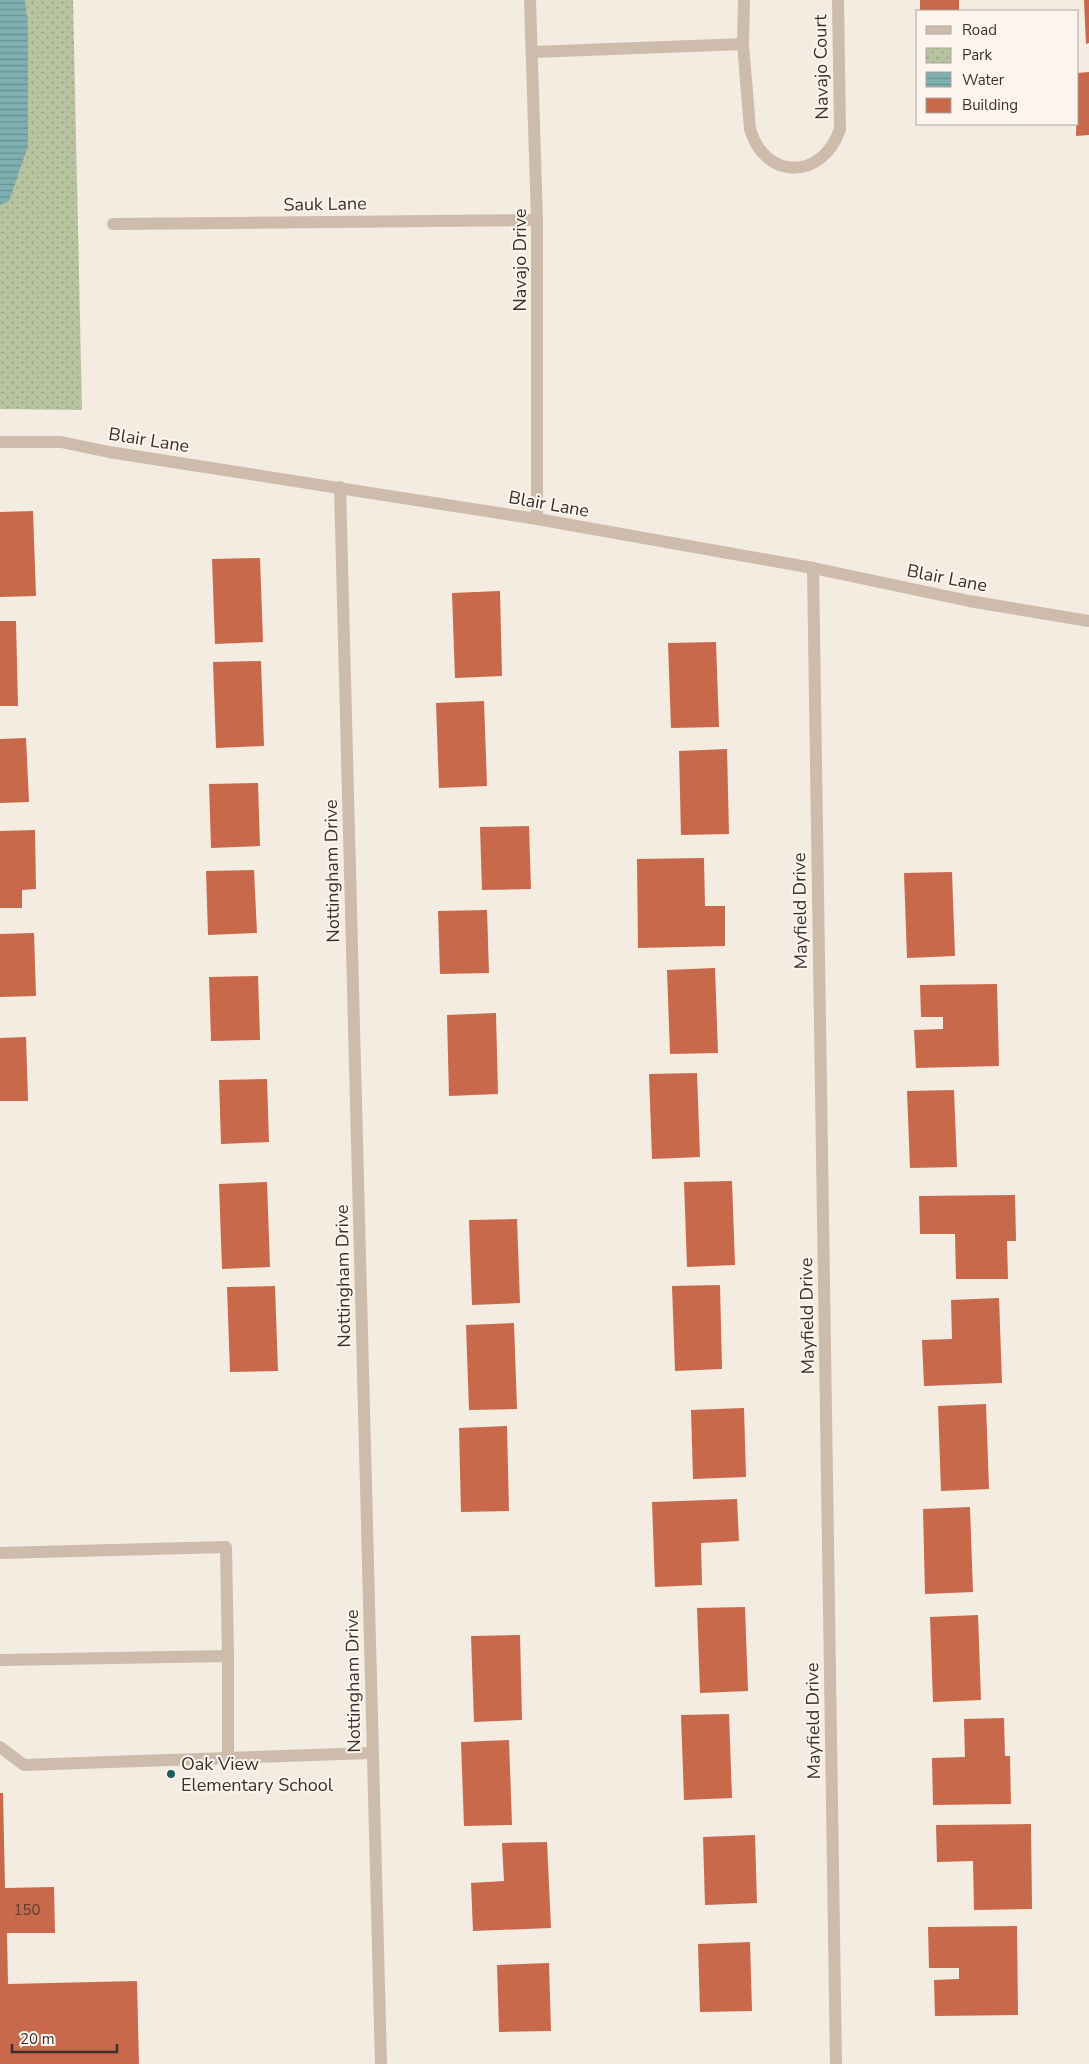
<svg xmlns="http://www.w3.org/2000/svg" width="1089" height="2064" viewBox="0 0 1089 2064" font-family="'Nunito Sans',sans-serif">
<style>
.park{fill:url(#park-dots)}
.water{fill:url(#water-rules)}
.building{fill:#c8694b}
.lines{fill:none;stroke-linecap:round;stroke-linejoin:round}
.service{stroke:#cdbbac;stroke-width:12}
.minor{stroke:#cdbbac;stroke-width:12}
.poi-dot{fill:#1f5a5e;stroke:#fbf5ee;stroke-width:2}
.labels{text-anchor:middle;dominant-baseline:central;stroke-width:4;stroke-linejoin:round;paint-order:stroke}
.number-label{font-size:15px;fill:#5e3e33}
.street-label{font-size:18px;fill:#3b302b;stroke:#fbf5ee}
.poi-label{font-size:18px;fill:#3b302b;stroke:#fbf5ee;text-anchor:start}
</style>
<defs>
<pattern id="park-dots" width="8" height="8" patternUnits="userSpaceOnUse" patternTransform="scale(1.25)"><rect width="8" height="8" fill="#b8c4a0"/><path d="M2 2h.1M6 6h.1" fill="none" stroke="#97a083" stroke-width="1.8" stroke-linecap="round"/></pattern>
<pattern id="water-rules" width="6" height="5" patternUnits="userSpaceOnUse" patternTransform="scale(1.25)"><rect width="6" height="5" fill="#7fb0b2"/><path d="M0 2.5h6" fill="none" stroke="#699091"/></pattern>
</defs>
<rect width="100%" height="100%" fill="#f4ebe1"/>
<path class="park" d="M0 0H73L82 410 0 409Z"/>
<path class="water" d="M0 0H25L28 26V146L9 201 0 205Z"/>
<g class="building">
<rect x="920" y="0" width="39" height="11"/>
<path d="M1084 0H1089V43L1086 44Z"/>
<path d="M1089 72V135L1076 136 1078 73Z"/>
<path d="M33 511 36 596 0 597V512Z"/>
<path d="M260 558 263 642 215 644 212 559Z"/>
<path d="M500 591 502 676 455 678 452 593Z"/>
<path d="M0 621H16L18 706H0Z"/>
<path d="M716 642 719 727 671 728 668 643Z"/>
<path d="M261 661 264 746 216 748 213 662Z"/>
<path d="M484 701 487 786 439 788 436 703Z"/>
<path d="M26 738 29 802 0 803V739Z"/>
<path d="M727 749 729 834 681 835 679 751Z"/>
<path d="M258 783 260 846 211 848 209 784Z"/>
<path d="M529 826 531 889 482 890 480 827Z"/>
<path d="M35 830 36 889 22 890V908H0V831Z"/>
<path d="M704 858 705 906H725V946L638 948 637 859Z"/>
<path d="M254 870 257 933 208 935 206 871Z"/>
<path d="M952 872 955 956 907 958 904 873Z"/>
<path d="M487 910 489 973 440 974 438 911Z"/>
<path d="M34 933 36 996 0 997V934Z"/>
<path d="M715 968 718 1053 670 1054 667 970Z"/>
<path d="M258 976 260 1040 211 1041 209 977Z"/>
<path d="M997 984 999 1066 916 1068 914 1030 943 1029V1017H921L920 985Z"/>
<path d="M496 1013 498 1094 449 1096 447 1015Z"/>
<path d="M26 1037 28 1101H0V1038Z"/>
<path d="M697 1073 700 1157 652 1159 649 1074Z"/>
<path d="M267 1079 269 1142 221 1144 219 1080Z"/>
<path d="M954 1090 957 1167 910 1168 907 1091Z"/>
<path d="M732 1181 735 1265 687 1267 684 1182Z"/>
<path d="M267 1182 270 1267 222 1269 219 1184Z"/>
<path d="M1015 1195 1016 1241H1007L1008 1279H956L955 1234H920L919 1196Z"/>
<path d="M517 1219 520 1303 472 1305 469 1220Z"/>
<path d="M720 1285 722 1369 675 1371 672 1286Z"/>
<path d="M275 1286 278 1371 230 1372 227 1287Z"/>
<path d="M999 1298 1002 1383 924 1386 922 1340 952 1339 951 1300Z"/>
<path d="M514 1323 517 1409 469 1410 466 1325Z"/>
<path d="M986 1404 989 1489 941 1491 938 1406Z"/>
<path d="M744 1408 746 1477 693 1479 691 1410Z"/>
<path d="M507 1426 509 1511 461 1512 459 1428Z"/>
<path d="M737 1499 739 1541 701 1543 702 1585 655 1587 652 1502Z"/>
<path d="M970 1507 973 1592 925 1594 923 1509Z"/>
<path d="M745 1607 748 1691 700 1693 697 1608Z"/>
<path d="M978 1615 981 1700 933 1702 930 1617Z"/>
<path d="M520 1635 522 1720 474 1722 471 1636Z"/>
<path d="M729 1714 732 1798 684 1800 681 1715Z"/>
<path d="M1004 1718 1005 1756H1010L1011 1804 933 1805 932 1758 965 1757 964 1719Z"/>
<path d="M509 1740 512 1825 464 1826 461 1742Z"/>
<path d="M0 1793H3L5 1888 54 1887 55 1933H7L8 1984 137 1981 139 2064H0Z"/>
<path d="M1031 1824 1032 1909 974 1910 973 1861 937 1862 936 1825Z"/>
<path d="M755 1835 757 1903 705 1905 703 1837Z"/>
<path d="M547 1842 551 1928 473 1931 471 1883 504 1881 502 1843Z"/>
<path d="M1017 1926 1018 2015 935 2016 934 1980 959 1979V1968H929L928 1927Z"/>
<path d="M750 1942 752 2011 700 2012 698 1944Z"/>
<path d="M549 1963 551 2031 499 2032 497 1965Z"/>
</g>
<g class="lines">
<g class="service">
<path d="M0 1553 226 1547 228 1656"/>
<path d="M0 1660 228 1656V1757"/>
<path d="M0 1747 24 1765 372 1753"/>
</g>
<g class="minor">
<path d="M530 0 537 220V519"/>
<path d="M744 0 743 44 750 129C765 181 823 180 840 129L838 0"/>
<path d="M532 52 743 44"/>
<path d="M113 224 537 220"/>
<path d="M0 442H61L109 452 537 519 813 568 969 601 1089 621"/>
<path d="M340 487 381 2064"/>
<path d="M813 568 836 2064"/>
</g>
</g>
<circle class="poi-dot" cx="171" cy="1774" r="5"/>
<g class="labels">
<g class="number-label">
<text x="27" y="1910">150</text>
</g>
<g class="street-label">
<text transform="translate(821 67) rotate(-91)">Navajo Court</text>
<text transform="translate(325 204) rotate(-1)">Sauk Lane</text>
<text transform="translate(520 260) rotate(-90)">Navajo Drive</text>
<text transform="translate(149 440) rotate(9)">Blair Lane</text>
<text transform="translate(549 504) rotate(10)">Blair Lane</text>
<text transform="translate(947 578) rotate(11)">Blair Lane</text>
<text transform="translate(332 871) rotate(-91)">Nottingham Drive</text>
<text transform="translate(800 911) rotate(-91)">Mayfield Drive</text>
<text transform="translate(343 1276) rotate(-91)">Nottingham Drive</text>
<text transform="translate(807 1316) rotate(-91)">Mayfield Drive</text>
<text transform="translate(353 1681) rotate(-91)">Nottingham Drive</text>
<text transform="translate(813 1721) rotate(-91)">Mayfield Drive</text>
</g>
<g class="poi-label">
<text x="181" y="1764">Oak View<tspan x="181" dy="21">Elementary School</tspan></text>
</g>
</g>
<rect x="916" y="10" width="162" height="115" fill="#fbf5ee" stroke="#aea6a0"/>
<rect x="926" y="26" width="25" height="8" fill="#cdbbac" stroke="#aea6a0"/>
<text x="962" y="35" font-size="15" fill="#3b302b">Road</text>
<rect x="926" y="48" width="25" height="15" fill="url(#park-dots)" stroke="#aea6a0"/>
<text x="962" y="60" font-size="15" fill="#3b302b">Park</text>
<rect x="926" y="72" width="25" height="15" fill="url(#water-rules)" stroke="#aea6a0"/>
<text x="962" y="85" font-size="15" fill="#3b302b">Water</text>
<rect x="926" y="98" width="25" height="15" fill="#c8694b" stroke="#aea6a0"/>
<text x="962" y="110" font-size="15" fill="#3b302b">Building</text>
<path d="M12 2044v8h105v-8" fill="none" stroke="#3b302b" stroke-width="2.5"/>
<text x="20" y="2044" font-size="15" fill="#3b302b" stroke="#fbf5ee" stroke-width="4" paint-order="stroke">20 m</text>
</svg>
